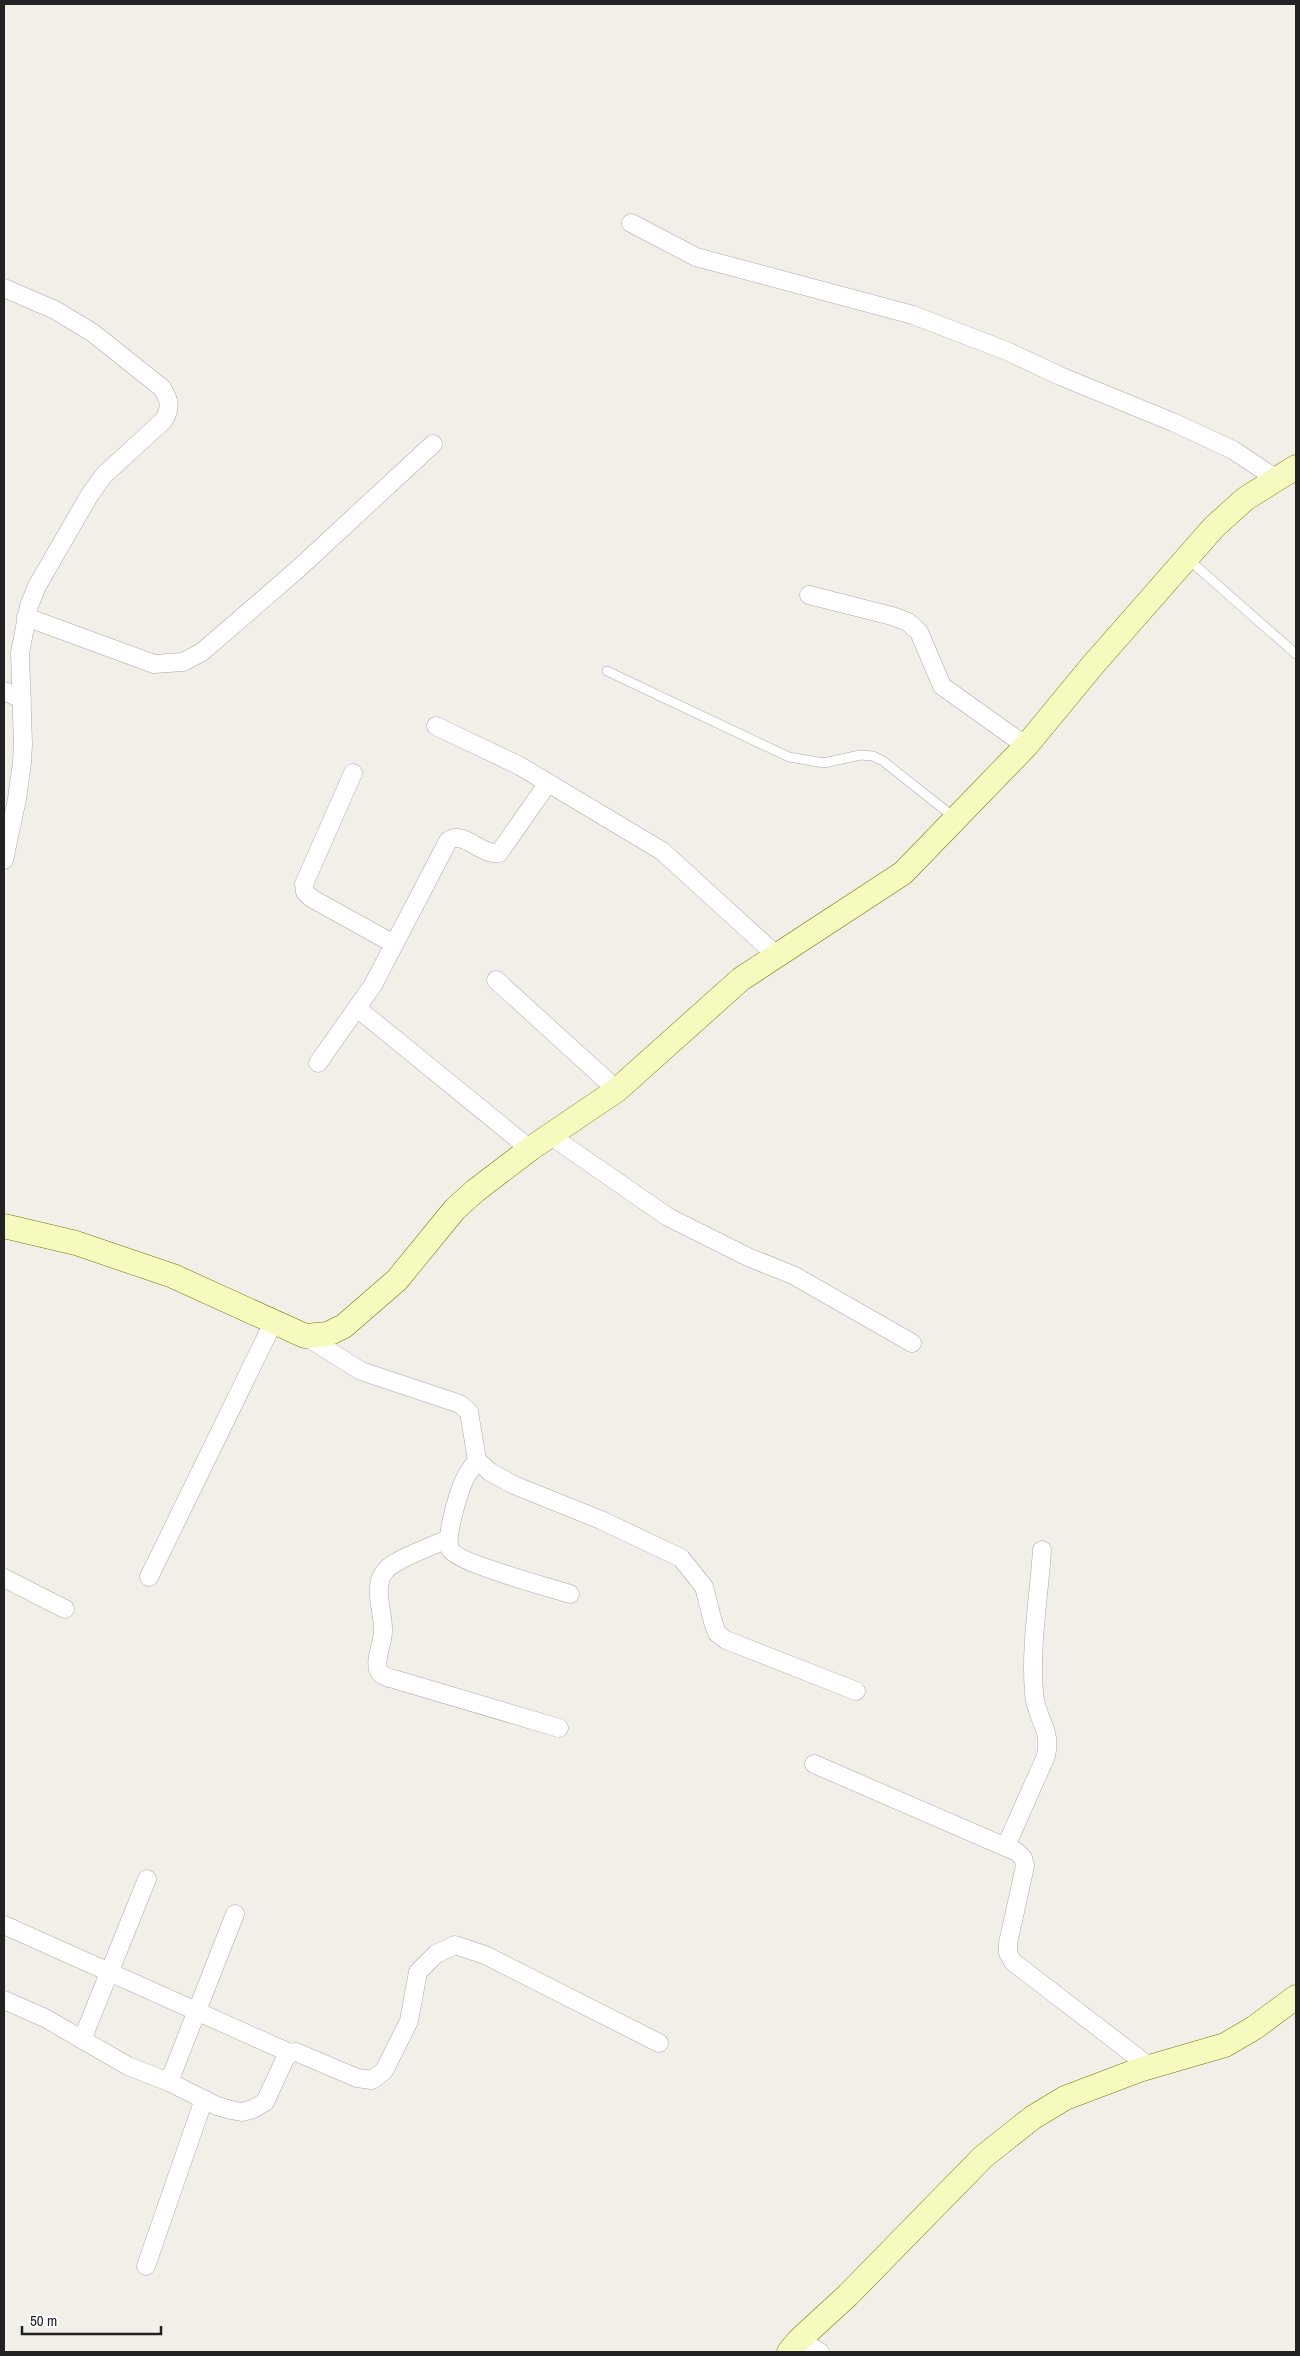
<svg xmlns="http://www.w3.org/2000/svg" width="1300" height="2356" viewBox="0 0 1300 2356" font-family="'Archivo Narrow',sans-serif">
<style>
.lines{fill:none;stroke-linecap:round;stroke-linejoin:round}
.lane-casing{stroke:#a9a9a9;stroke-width:10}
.street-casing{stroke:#a9a9a9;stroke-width:19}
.secondary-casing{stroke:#707d05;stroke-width:25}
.lane{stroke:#fff;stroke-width:9}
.street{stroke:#fff;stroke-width:18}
.secondary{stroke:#f7fabf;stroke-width:24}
</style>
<rect width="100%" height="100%" fill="#f2efe9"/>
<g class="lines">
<defs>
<g id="lane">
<path d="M1188 559 1296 654"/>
<path d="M607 671 789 757 824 763 860 755 873 756 883 761 955 818"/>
</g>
<g id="street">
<path d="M631 223 696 257 913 315 1007 351 1060 376 1175 423 1233 450 1275 478"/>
<path d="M4 288 55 310 93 333 162 388C170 401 171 407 164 420L104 475 89 496 37 586 29 606 20 653 23 744 22 762 17 799 4 860"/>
<path d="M809 595 892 616 908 622 919 632 942 686 1026 746"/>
<path d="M26 617 154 664 183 662 202 652 298 569 433 444"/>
<path d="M4 691 22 699"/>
<path d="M436 726 520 766 662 851 775 954"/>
<path d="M353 773 304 884 305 892 311 898 394 944"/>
<path d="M496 980 617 1090"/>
<path d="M357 1008 530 1149"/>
<path d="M318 1063 373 985 448 841C463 829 481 856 499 853L548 783"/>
<path d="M551 1136 668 1217 748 1257 793 1275 912 1343"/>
<path d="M305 1336 361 1371 460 1404 469 1412 477 1460 490 1472 514 1485 601 1520 681 1558 704 1587 713 1622 717 1633 726 1640 856 1691"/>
<path d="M477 1460C472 1467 466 1475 463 1483 458 1495 445 1537 450 1549 457 1563 551 1588 570 1594"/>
<path d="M448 1539C434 1545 394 1560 386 1570 371 1586 384 1612 383 1631 383 1643 375 1657 378 1669 381 1677 390 1678 397 1680L559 1728"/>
<path d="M149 1577 273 1323"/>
<path d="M4 1578 65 1609"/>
<path d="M814 1764 1017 1852 1023 1858 1025 1866 1008 1943V1953L1013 1962 1150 2067"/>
<path d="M1006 1846 1046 1756C1052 1727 1036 1720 1034 1693 1030 1646 1039 1597 1042 1550"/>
<path d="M4 1925 290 2053"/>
<path d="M4 2000 45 2018 128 2066 169 2082 217 2106 231 2110 242 2112 253 2109 265 2102 285 2059 290 2053 296 2052 357 2078 372 2080 384 2071 409 2021 418 1972 436 1954 455 1945 485 1955 659 2043"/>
<path d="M82 2040 147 1879"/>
<path d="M169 2082 235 1914"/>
<path d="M146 2266 204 2099"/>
<path d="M799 2340 820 2352"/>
</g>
<g id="secondary">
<path d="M4 1226 76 1243 173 1276 305 1336 328 1334 344 1326 397 1280 455 1209 475 1191 530 1149 617 1090 741 979 903 873 1026 746 1092 666 1214 527 1245 499 1296 467"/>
<path d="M789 2352 799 2340 848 2295 983 2157 1032 2118 1065 2098 1139 2070 1225 2045 1254 2028 1296 1997"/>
</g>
</defs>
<use href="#lane" class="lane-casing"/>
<use href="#street" class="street-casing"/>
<use href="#secondary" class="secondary-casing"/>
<use href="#lane" class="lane"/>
<use href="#street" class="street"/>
<use href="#secondary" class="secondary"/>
</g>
<rect width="1300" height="2356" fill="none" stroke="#222222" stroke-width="10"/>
<path d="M22 2326v8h139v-8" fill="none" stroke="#222222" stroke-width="2.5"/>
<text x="30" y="2326" font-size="15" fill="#222222" stroke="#ffffff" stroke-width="4" paint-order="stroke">50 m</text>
</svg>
